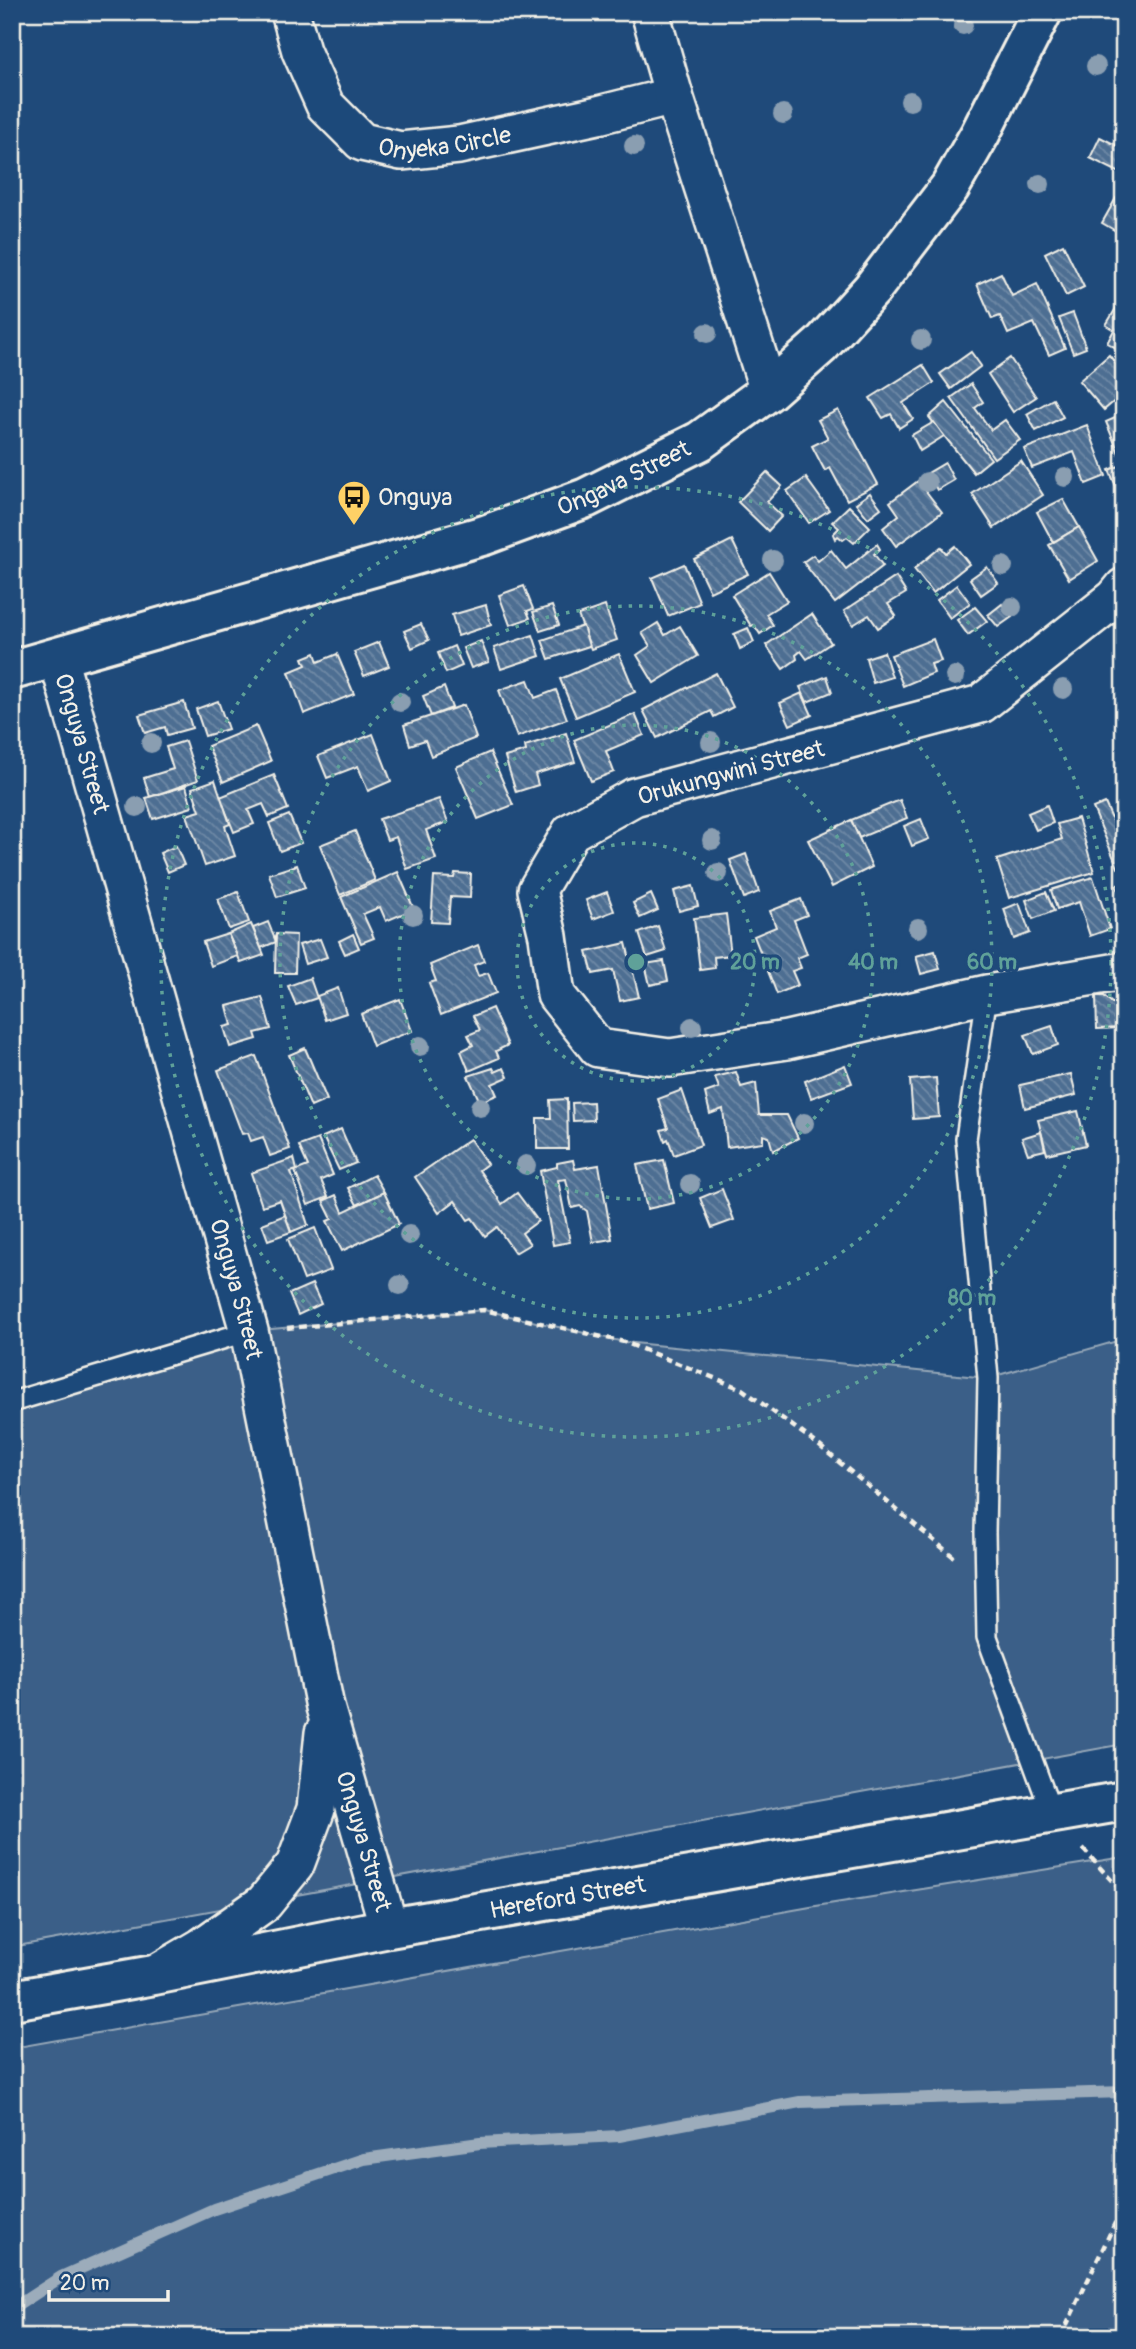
<svg xmlns="http://www.w3.org/2000/svg" width="1136" height="2349" viewBox="0 0 1136 2349" font-family="Pangolin,sans-serif">
<style>
.green{fill:#3a5f88;stroke:#97a8b8;stroke-width:2}
.lines{fill:none;stroke-linecap:round;stroke-linejoin:round}
.stream{stroke:#9cacbb;stroke-width:12}
.building{fill:url(#building-back-hatch);stroke:#f4f1e8;stroke-width:2}
.lane-casing{stroke:#f4f1e8;stroke-width:24}
.street-casing{stroke:#f4f1e8;stroke-width:42}
.secondary-casing{stroke:#f4f1e8;stroke-width:44}
.path{stroke:#f4f1e8;stroke-width:4.5;stroke-dasharray:7 5;stroke-linecap:butt}
.lane{stroke:#1f4a7a;stroke-width:19}
.street{stroke:#1f4a7a;stroke-width:37}
.secondary{stroke:#1f4a7a;stroke-width:38}
.tree{fill:#8a9eb1}
.ring{fill:none;stroke:#5fa199;stroke-width:3.5;stroke-dasharray:3.5 7}
.labels{text-anchor:middle;dominant-baseline:central;stroke-width:6;stroke-linejoin:round;paint-order:stroke}
.street-label{font-size:24px;fill:#f4f1e8;stroke:#1f4a7a}
.poi-label{font-size:24px;fill:#f4f1e8;stroke:#1f4a7a;text-anchor:start}
.centre{fill:#5fa199;stroke:#1f4a7a;stroke-width:3.5}
.ring-label{font-size:21px;text-anchor:middle;font-weight:bold;fill:#5fa199;stroke:#1f4a7a;stroke-width:6;stroke-linejoin:round;paint-order:stroke}
</style>
<defs>
<pattern id="building-back-hatch" width="6" height="6" patternUnits="userSpaceOnUse" patternTransform="scale(1.75)"><rect width="6" height="6" fill="#4d6e92"/><path d="M-1 5l2 2M0 0l6 6M5-1l2 2" fill="none" stroke="#708aa6"/></pattern>
</defs>
<rect width="100%" height="100%" fill="#1f4a7a"/>
<filter id="ink" filterUnits="userSpaceOnUse"><feTurbulence type="fractalNoise" baseFrequency=".0143" numOctaves="2"/><feDisplacementMap in="SourceGraphic" scale="14" xChannelSelector="R" yChannelSelector="G"/><feConvolveMatrix kernelMatrix="1 2 1 2 8 2 1 2 1" color-interpolation-filters="sRGB"/></filter>
<g filter="url(#ink)">
<g class="green">
<path d="M484 1310 624 1342 988 1378 1124 1339V1744L12 1947V1402L249 1331Z"/>
<path d="M1124 1857V2337H12V2048L816 1906Z"/>
</g>
<g class="lines">
<path class="stream" d="M12 2309 61 2277 214 2209 364 2159 480 2143 619 2136 800 2102 1124 2092"/>
</g>
<g class="building">
<path d="M1100 137 1124 149V175L1090 158Z"/>
<path d="M1116 198 1124 202V229L1121 234 1102 223Z"/>
<path d="M1063 244 1084 287 1066 296 1045 253Z"/>
<path d="M1001 273 1012 296 1037 284 1065 348 1049 355 1034 323 1008 334 1000 316 992 319 977 284Z"/>
<path d="M1124 295V352L1107 343 1114 330 1106 325Z"/>
<path d="M1073 313 1086 348 1073 353 1059 318Z"/>
<path d="M971 352 981 366 951 389 940 374Z"/>
<path d="M1109 355 1124 373V393L1104 410 1079 381Z"/>
<path d="M1010 358 1036 397 1013 412 988 374Z"/>
<path d="M923 365 934 383 903 403 913 419 899 428 891 414 883 418 870 398Z"/>
<path d="M971 384 983 402 975 408 991 430 1005 420 1020 440 994 458 951 398Z"/>
<path d="M1053 399 1063 417 1036 431 1027 414Z"/>
<path d="M946 402 991 459 974 473 929 417Z"/>
<path d="M838 410 878 484 847 500 830 468 825 471 812 446 828 438 818 420Z"/>
<path d="M1124 414V463H1123L1106 422Z"/>
<path d="M934 422 944 436 920 451 912 435Z"/>
<path d="M1087 425 1106 476 1086 484 1074 452 1032 468 1024 449Z"/>
<path d="M1021 461 1043 495 994 528 972 494Z"/>
<path d="M945 463 954 480 937 490 928 473Z"/>
<path d="M1124 464V502H1123L1109 470Z"/>
<path d="M767 472 782 486 767 502 782 516 768 531 738 502Z"/>
<path d="M806 478 829 510 809 523 787 491Z"/>
<path d="M918 481 942 512 896 546 883 528 899 515 890 502Z"/>
<path d="M870 493 881 508 868 518 856 503Z"/>
<path d="M1063 499 1079 527 1053 542 1037 512Z"/>
<path d="M849 506 870 527 854 543 847 537 843 540 838 536 835 539 833 534 839 528 832 522Z"/>
<path d="M1079 527 1098 561 1069 579 1049 545Z"/>
<path d="M732 540 748 574 710 592 694 559Z"/>
<path d="M877 544 880 549 874 554 883 566 835 603 803 562 813 555 818 561 831 550 846 569Z"/>
<path d="M955 546 969 564 933 593 914 569 941 547 946 553Z"/>
<path d="M684 564 700 603 668 616 652 578Z"/>
<path d="M987 567 998 583 981 595 970 579Z"/>
<path d="M769 572 787 601 766 614 773 625 760 634 754 625 751 626 732 595Z"/>
<path d="M896 577 906 593 888 604 896 616 878 628 869 615 853 625 844 611Z"/>
<path d="M957 585 970 603 950 618 937 600Z"/>
<path d="M524 586 533 609 527 611 530 618 510 625 499 595Z"/>
<path d="M1002 604 1012 617 998 627 988 615Z"/>
<path d="M486 605 491 625 458 636 452 615Z"/>
<path d="M552 606 559 625 540 631 533 612Z"/>
<path d="M605 606 617 640 591 649 578 615Z"/>
<path d="M975 607 987 621 968 635 957 620Z"/>
<path d="M812 614 831 643 807 659 801 651 796 655 797 659 783 669 766 645Z"/>
<path d="M658 623 665 635 680 626 698 656 654 683 637 655 650 646 642 633Z"/>
<path d="M421 624 429 640 412 648 404 631Z"/>
<path d="M583 626 589 646 549 659 542 640Z"/>
<path d="M748 628 754 642 740 649 734 634Z"/>
<path d="M533 635 540 656 501 669 494 648Z"/>
<path d="M933 639 941 661 931 664 934 673 903 686 891 655Z"/>
<path d="M481 641 489 662 471 668 463 648Z"/>
<path d="M379 642 389 666 364 676 354 652Z"/>
<path d="M454 646 462 666 446 673 438 653Z"/>
<path d="M884 652 892 677 873 683 866 658Z"/>
<path d="M315 653 318 662 337 654 354 694 304 714 289 672 306 665 303 658Z"/>
<path d="M619 654 635 692 576 717 560 679Z"/>
<path d="M716 673 733 707 714 717 711 711 657 738 643 710Z"/>
<path d="M827 676 832 692 807 702 800 687Z"/>
<path d="M528 680 535 698 556 690 567 719 517 737 499 690Z"/>
<path d="M444 687 452 708 431 716 423 696Z"/>
<path d="M802 693 812 715 790 725 780 703Z"/>
<path d="M218 701 228 729 205 736 196 709Z"/>
<path d="M184 702 192 728 167 735 165 727 145 733 139 715Z"/>
<path d="M464 705 476 738 431 756 425 740 410 745 404 725Z"/>
<path d="M635 714 644 735 606 751 614 772 591 781 574 740Z"/>
<path d="M256 726 271 761 223 782 208 746Z"/>
<path d="M566 733 575 762 535 774 538 785 516 792 505 757 526 751 525 746Z"/>
<path d="M373 734 391 781 368 791 358 766 327 778 318 756Z"/>
<path d="M185 741 198 780 150 797 144 778 173 769 166 747Z"/>
<path d="M490 752 513 805 478 819 456 767Z"/>
<path d="M274 775 288 809 269 817 263 804 248 810 254 824 234 832 220 797Z"/>
<path d="M215 780 230 824 225 826 235 856 205 866 187 815 200 811 192 788Z"/>
<path d="M186 786 192 807 153 819 146 798Z"/>
<path d="M439 799 448 822 426 830 436 859 407 869 396 837 387 840 379 819Z"/>
<path d="M900 800 907 818 859 838 851 820Z"/>
<path d="M1105 803 1115 826 1124 822V865L1118 868 1093 808Z"/>
<path d="M1047 805 1053 823 1036 830 1028 813Z"/>
<path d="M289 815 301 843 280 851 269 823Z"/>
<path d="M1078 818 1094 872 1009 898 997 860 1062 839 1057 824Z"/>
<path d="M921 819 929 839 912 846 904 826Z"/>
<path d="M851 820 872 867 832 887 808 840Z"/>
<path d="M355 831 375 880 340 895 320 845Z"/>
<path d="M176 846 184 865 168 872 160 853Z"/>
<path d="M746 854 759 892 744 898 730 860Z"/>
<path d="M297 865 305 888 277 897 269 874Z"/>
<path d="M398 872 414 909 386 921 380 907 363 914 374 938 361 943 341 897Z"/>
<path d="M455 873 471 874 470 898 450 897 448 923 431 922 434 877 454 878Z"/>
<path d="M1093 877 1110 929 1090 936 1079 902 1057 909 1051 890Z"/>
<path d="M1124 883V908L1116 885Z"/>
<path d="M693 886 698 906 679 911 674 891Z"/>
<path d="M238 892 249 922 229 929 218 899Z"/>
<path d="M607 892 614 911 593 919 586 900Z"/>
<path d="M1046 892 1054 911 1033 919 1026 900Z"/>
<path d="M651 894 658 910 640 918 633 903Z"/>
<path d="M801 899 807 915 794 920 807 954 797 958 801 968 792 971 798 985 777 994 754 936 776 927 770 911Z"/>
<path d="M1019 903 1030 933 1014 939 1004 909Z"/>
<path d="M726 914 731 955 714 957 715 968 700 970 694 918Z"/>
<path d="M268 922 276 942 261 948 253 928Z"/>
<path d="M251 924 264 955 241 963 228 934Z"/>
<path d="M658 926 666 951 647 957 639 933Z"/>
<path d="M228 934 238 956 211 966 203 942Z"/>
<path d="M276 934 296 935 295 973H275Z"/>
<path d="M353 934 359 948 345 954 339 941Z"/>
<path d="M320 939 327 957 305 964 299 945Z"/>
<path d="M626 943 639 997 620 1001 613 970 593 974 587 952Z"/>
<path d="M478 945 484 961 474 965 478 976 488 973 496 993 441 1015 429 983 436 981 430 965Z"/>
<path d="M935 951 940 969 921 974 916 956Z"/>
<path d="M664 961 668 981 650 985 645 964Z"/>
<path d="M310 978 317 998 296 1005 288 986Z"/>
<path d="M338 988 346 1013 325 1020 317 996Z"/>
<path d="M1096 996H1104L1112 1003H1121L1122 1028 1097 1029Z"/>
<path d="M262 997 271 1029 255 1033 257 1039 230 1047 224 1027 232 1025 227 1006Z"/>
<path d="M1120 997H1124V1038L1122 1028Z"/>
<path d="M400 999 412 1031 373 1046 361 1014Z"/>
<path d="M492 1008 508 1045 496 1051 499 1058 469 1071 461 1051 473 1045 468 1035 480 1030 473 1016Z"/>
<path d="M1052 1026 1058 1045 1033 1054 1025 1035Z"/>
<path d="M305 1048 327 1100 311 1107 289 1055Z"/>
<path d="M256 1056 290 1149 270 1156 263 1137 251 1141 248 1133 242 1134 218 1070Z"/>
<path d="M845 1065 852 1083 811 1098 805 1081Z"/>
<path d="M493 1068 495 1072 504 1068 508 1077 492 1084 497 1095 480 1102 468 1076Z"/>
<path d="M736 1072 741 1087 756 1083 759 1115H787L798 1138 773 1151 769 1137 763 1135V1142L727 1147 723 1109 710 1114 705 1093 719 1088 715 1077Z"/>
<path d="M1071 1074 1076 1095 1025 1108 1020 1085Z"/>
<path d="M936 1078 939 1117 913 1119 910 1080Z"/>
<path d="M682 1090 701 1145 674 1155 668 1139 665 1141 661 1130 668 1128 658 1099Z"/>
<path d="M567 1099 568 1149H537V1118H551L550 1100Z"/>
<path d="M593 1102 594 1120 573 1121 572 1103Z"/>
<path d="M1078 1111 1086 1145 1047 1154 1038 1120Z"/>
<path d="M341 1129 356 1163 339 1170 323 1137Z"/>
<path d="M1041 1132 1045 1150 1028 1154 1022 1138Z"/>
<path d="M318 1139 333 1175 321 1180 328 1197 308 1205 295 1171 308 1166 299 1146Z"/>
<path d="M470 1139 487 1164 479 1170 502 1204 517 1193 538 1221 522 1233 530 1244 515 1253 497 1227 485 1236 472 1218 468 1220 455 1201 439 1213 415 1177Z"/>
<path d="M294 1158 297 1170 291 1172 308 1225 291 1232 280 1200 262 1206 251 1173Z"/>
<path d="M573 1160 575 1169 599 1165 612 1239 593 1242 587 1211 580 1206 572 1208 566 1179 558 1180 570 1242 553 1245 540 1171 557 1167V1163Z"/>
<path d="M664 1160 674 1203 647 1209 637 1165Z"/>
<path d="M374 1175 384 1192 357 1205 348 1188Z"/>
<path d="M722 1189 734 1220 712 1228 700 1198Z"/>
<path d="M384 1192 399 1224 342 1251 327 1221 332 1219 323 1201 336 1195 343 1212Z"/>
<path d="M285 1215 291 1232 268 1240 262 1224Z"/>
<path d="M315 1228 331 1270 304 1280 288 1239Z"/>
<path d="M312 1284 321 1304 298 1315 289 1294Z"/>
</g>
<g class="lines">
<defs>
<g id="lane">
<path d="M987 994 966 1139 988 1378 985 1533 987 1637 1052 1814"/>
<path d="M12 1402 249 1331"/>
</g>
<g id="street">
<path id="s1" d="M290 12 301 51 325 105 362 142 401 151 459 145 598 115 674 96"/>
<path d="M650 12 674 96 769 391"/>
<path d="M1124 587 1115 598 981 704 634 797 571 832 537 890 548 936 556 995 598 1048 670 1058 787 1040 987 994 1124 971"/>
<path id="s2" d="M58 658 249 1331 325 1707 389 1928"/>
<path d="M161 1971 202 1947 264 1903 295 1865 316 1809 324 1733"/>
</g>
<g id="secondary">
<path id="s3" d="M12 670 485 535 586 498 700 441 769 391 821 345 872 289 950 187 980 134 1042 12"/>
<path id="s4" d="M12 2000 154 1975 389 1928 1124 1801"/>
</g>
</defs>
<use href="#lane" class="lane-casing"/>
<use href="#street" class="street-casing"/>
<use href="#secondary" class="secondary-casing"/>
<g class="path">
<path d="M287 1328 484 1310 624 1342 742 1389 816 1443 955 1558"/>
<path d="M1083 1849 1124 1894"/>
<path d="M1124 1913 1120 1979 1124 1985"/>
<path d="M1061 2337 1124 2204"/>
</g>
<use href="#lane" class="lane"/>
<use href="#street" class="street"/>
<use href="#secondary" class="secondary"/>
</g>
<g class="tree">
<circle cx="963" cy="25" r="10"/>
<circle cx="1096" cy="66" r="10"/>
<circle cx="910" cy="101" r="10"/>
<circle cx="783" cy="114" r="10"/>
<circle cx="634" cy="146" r="10"/>
<circle cx="1040" cy="184" r="10"/>
<circle cx="707" cy="333" r="10"/>
<circle cx="921" cy="340" r="10"/>
<circle cx="1065" cy="477" r="10"/>
<circle cx="927" cy="482" r="10"/>
<circle cx="773" cy="560" r="10"/>
<circle cx="1003" cy="566" r="10"/>
<circle cx="1012" cy="607" r="10"/>
<circle cx="955" cy="676" r="10"/>
<circle cx="1063" cy="689" r="10"/>
<circle cx="400" cy="702" r="10"/>
<circle cx="711" cy="742" r="10"/>
<circle cx="151" cy="743" r="10"/>
<circle cx="137" cy="807" r="10"/>
<circle cx="712" cy="840" r="10"/>
<circle cx="718" cy="873" r="10"/>
<circle cx="413" cy="915" r="10"/>
<circle cx="918" cy="928" r="10"/>
<circle cx="692" cy="1027" r="10"/>
<circle cx="420" cy="1046" r="10"/>
<circle cx="480" cy="1107" r="10"/>
<circle cx="804" cy="1123" r="10"/>
<circle cx="526" cy="1165" r="10"/>
<circle cx="690" cy="1184" r="10"/>
<circle cx="409" cy="1235" r="10"/>
<circle cx="400" cy="1285" r="10"/>
</g>
</g>
<g class="ring">
<circle cx="636" cy="962" r="119"/>
<circle cx="636" cy="962" r="237"/>
<circle cx="636" cy="962" r="356"/>
<circle cx="636" cy="962" r="475"/>
</g>
<defs>
<symbol id="bus-pin" viewBox="-11 -11 22 30"><path d="M0 17L-7.5 6A9.5 9.5 0 1 1 7.5 6Z" fill="#ffd166" stroke="#1f4a7a"/><path d="M-5-6H5V4H4V6H2V4H-2V6H-4V4H-5ZM-3.5-4V0h7V-4ZM-3.5 1.2v1.5H-2V1.2ZM2 1.2v1.5H3.5V1.2Z" fill="#111"/></symbol>
</defs>
<g fill-rule="evenodd">
<use href="#bus-pin" x="335" y="478" width="38" height="52"/>
</g>
<g class="labels">
<g class="street-label">
<text stroke="none"><textPath href="#s1" startOffset="236">Onyeka Circle</textPath></text>
<text stroke="none"><textPath href="#s3" startOffset="642">Ongava Street</textPath></text>
<text stroke="none"><textPath href="#s2" startOffset="89">Onguya Street</textPath></text>
<text transform="translate(731 773) rotate(-15)">Orukungwini Street</text>
<text stroke="none"><textPath href="#s2" startOffset="656">Onguya Street</textPath></text>
<text stroke="none"><textPath href="#s2" startOffset="1223">Onguya Street</textPath></text>
<text stroke="none"><textPath href="#s4" startOffset="565">Hereford Street</textPath></text>
</g>
<g class="poi-label">
<text x="378" y="497">Onguya</text>
</g>
</g>
<circle cx="636" cy="962" r="10" class="centre"/>
<g class="ring-label">
<text x="755" y="969">20 m</text>
<text x="873" y="969">40 m</text>
<text x="992" y="969">60 m</text>
<text x="972" y="1305">80 m</text>
</g>
<rect width="1136" height="2349" fill="none" stroke="#1f4a7a" stroke-width="42"/>
<rect x="21" y="21" width="1094" height="2307" fill="none" stroke="#f4f1e8" stroke-width="2.5" filter="url(#ink)"/>
<path d="M49 2290v10h119v-10" fill="none" stroke="#f4f1e8" stroke-width="3.5"/>
<text x="60" y="2290" font-size="21" fill="#f4f1e8" stroke="#1f4a7a" stroke-width="5" paint-order="stroke">20 m</text>
</svg>
